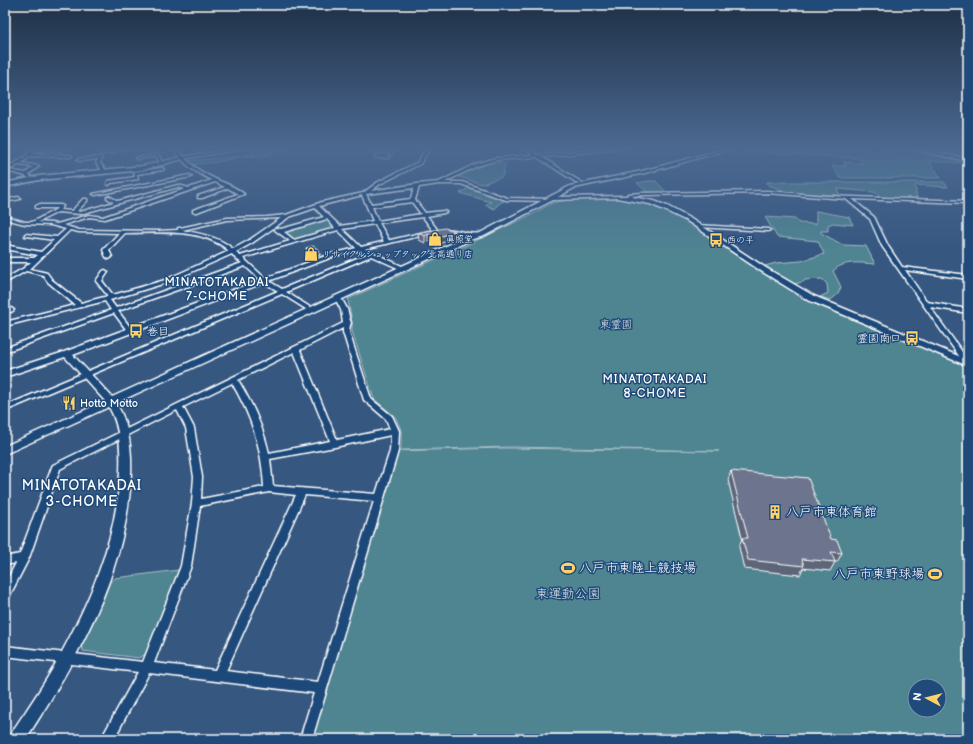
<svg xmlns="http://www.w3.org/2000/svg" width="973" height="744" viewBox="0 0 973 744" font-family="'Balsamiq Sans','Klee One',sans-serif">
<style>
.green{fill:#508491;stroke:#a8c2c8;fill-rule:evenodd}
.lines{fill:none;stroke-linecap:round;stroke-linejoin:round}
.stream{stroke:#90b0c8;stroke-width:1}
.minor-casing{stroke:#fff;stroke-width:3}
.tertiary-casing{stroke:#fff;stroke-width:3}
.minor{fill:#1f4a7a;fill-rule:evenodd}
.tertiary{fill:#1f4a7a;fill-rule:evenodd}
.wall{fill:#5d6579;stroke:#fff}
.shaded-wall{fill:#4c5263;stroke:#fff}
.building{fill:#6c758d;stroke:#fff}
.labels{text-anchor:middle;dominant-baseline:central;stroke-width:3;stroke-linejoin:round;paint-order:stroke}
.far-poi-label{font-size:9px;fill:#fff;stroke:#1f4a7a;text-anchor:start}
.park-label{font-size:11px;fill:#d3e0e4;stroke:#1f4a7a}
.poi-label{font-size:11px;fill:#fff;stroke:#1f4a7a;text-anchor:start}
.neighbourhood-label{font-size:12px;letter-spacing:1px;fill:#fff;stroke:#1f4a7a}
.near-poi-label{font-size:13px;fill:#fff;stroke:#1f4a7a;text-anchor:start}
.near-park-label{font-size:13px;fill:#d3e0e4;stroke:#1f4a7a}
.near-neighbourhood-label{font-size:14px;letter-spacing:1px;fill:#fff;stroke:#1f4a7a}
</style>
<rect width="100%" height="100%" fill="#365780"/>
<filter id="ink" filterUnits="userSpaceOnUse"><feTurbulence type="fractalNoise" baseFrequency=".025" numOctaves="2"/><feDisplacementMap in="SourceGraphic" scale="8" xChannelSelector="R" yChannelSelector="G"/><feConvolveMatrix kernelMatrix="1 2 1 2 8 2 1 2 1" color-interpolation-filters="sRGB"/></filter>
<g filter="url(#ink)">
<g class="green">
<path d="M277 147H291L288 148H291L289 150 259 157H253L248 155 217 162 189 165 188 161 242 156 254 152 247 149 248 148 255 150Z"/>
<path d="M741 147H852L855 149 896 153 891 149 916 151 931 156 956 159 965 163 929 161 941 178H840L832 166H846L843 162 862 163V160L856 158 745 151Z"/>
<path d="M928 147H968V160L953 156 948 150Z"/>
<path d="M490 161 506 164 502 177 482 184 456 176Z"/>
<path d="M649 181H656L667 193H648L637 183Z"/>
<path d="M767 182H944L948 187 915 185 917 200 881 197 874 192 837 189 840 195 791 193 768 185Z"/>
<path d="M471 187 505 200 497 205 495 209 485 205 491 202 460 193Z"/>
<path d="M623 198 651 204 683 218 780 283 871 326 961 362 968 369V739H306L394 451 504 448 719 451 511 447 401 450V430L396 418 374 399 352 331C353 320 349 310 348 299L484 237 533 214 552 203 567 200ZM915 686H939V710H915Z"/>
<path d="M816 211 849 217 853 225 833 223 828 225V231H821V233L843 245 866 246 875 264C861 263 844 260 833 271L841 287 838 294 831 300 820 297 828 293 827 284 822 279 805 280 803 282 793 284 765 266 776 263 801 261 824 254 818 241 777 237 765 217 795 219 799 223 816 224Z"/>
<path d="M328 217 339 228 293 241 280 231Z"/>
<path d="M179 570 165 610 146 654 139 658 83 651 81 645 110 582 115 578Z"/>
</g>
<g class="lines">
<path class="stream" d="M240 156 258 155 288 147"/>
<defs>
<g id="minor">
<path d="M33 147H37L36 149 54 147 53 148 34 152 33 154H49L64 147H68L67 148 53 154 70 155 72 156 70 157 31 156 21 163 39 166 29 174 31 177 29 178C23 174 13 173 5 171V169L25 157ZM18 165 33 167 26 173 9 170Z"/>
<path d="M114 147 116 149 129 147H136L116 151 114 153 101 154 99 153 112 151V149L102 150H101V148Z"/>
<path d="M154 147H160L140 151 138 150Z"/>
<path d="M173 147H177C189 166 202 173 222 182 230 185 238 189 244 194L197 212H193V210L238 194 228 188 202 198H198V196L225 187 215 182 105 219 89 217 63 225 79 230 158 231 178 230V228H180L227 218 267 217 286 215 322 202 363 193 378 182 418 162 427 147H431L420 164 380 184 371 191 417 184 439 182 475 164 496 158 534 155 522 147H526L538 155 619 147H627L564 155 542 157 584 184V185L582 186 537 157 497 160 477 166 445 182H462L507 198 551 199V200L549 201 506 200 461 184H439L419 187 415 200 425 213 444 211 446 212 444 213 427 216 439 232V233H435L423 217 379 223 390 242 387 244 384 242 375 224 342 229 361 247 404 267V269H400L371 256 286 292 313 309 314 310 313 311H309L282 294 5 411V406L278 291 263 282 245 266 118 311 133 331 132 332H128L114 313 5 352V348L111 310 105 301 5 326V322L75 305 48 282 43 275 26 271 5 283V279L24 268 31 262H5V258H34L38 255 5 249V245L41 252 54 240 27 236H25V234L57 237 66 229 51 225 25 224 5 219V216L25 222H32L55 210 57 208H36V206L40 204 42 205H61L63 206 60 210 72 211 83 199H87V201L77 211 80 212 114 202 107 198V197L109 196 118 201 178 185 189 188 212 180C194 172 183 164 173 147ZM178 187 185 189 103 217 89 215 57 224 51 223 38 222 58 212 80 214ZM414 188 411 199 371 204 366 194ZM362 195 373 221 340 226 319 206ZM412 202 421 214 378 221 372 207ZM315 208 324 217 281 229 275 228V230L290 241 240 256 236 252 252 243 289 217ZM281 218 248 241 233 249C218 236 200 234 182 230L227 220ZM327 219 335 228 294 240 284 232ZM70 230 79 232 119 233 103 250 106 257 109 259 112 257 109 250 125 233C158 233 202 227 229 251L165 280 113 295 102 281 108 272 105 270 103 271 96 281 108 296 81 303 52 280 47 273 30 269ZM338 230 357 249 367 254 282 289 267 280 243 258ZM232 254 236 259 242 263 116 308 110 300 169 282Z"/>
<path d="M214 147H218L222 152 221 153H219Z"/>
<path d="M903 147H908L968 159V161Z"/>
<path d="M157 154 159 155 163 165H161L156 156 137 159 135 158Z"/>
<path d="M100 157 102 158 100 163 105 169 103 173H102L100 172 101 169 96 163 98 159 79 161 77 160 79 159Z"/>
<path d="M162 168 164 169 163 170 137 174 138 179 111 183 109 185 107 184 108 181 135 177 134 172Z"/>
<path d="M190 175 192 176 191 177 95 195 93 194Z"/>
<path d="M767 191 826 196 968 201V203L852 199 874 217 888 246 902 267 968 275V279L905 270 927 302 968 309V313L930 307 968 360V367L966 366 882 246 870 219 846 199 767 193 643 195 632 196 629 198 627 197 628 194 643 193Z"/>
<path d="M18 197 20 198V199L5 202V200Z"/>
<path d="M697 225 768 229 770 230 768 231 699 227 697 226Z"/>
<path d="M338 296 340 297C343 301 345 305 347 309 349 314 349 319 351 323L350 325 349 332 371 399 392 416 399 431 398 451 312 739H300L314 693 149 673 114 739H101L138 672 5 656V646L143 662 181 566 192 503 194 477 186 428 177 410 60 469 29 558 9 597 5 599V584L16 563 5 565V557L20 554 52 467 53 465 343 323 341 310 335 298ZM343 328V332L364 400 386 419 390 429 337 440 300 350ZM294 352 330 441 269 453C263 427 252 403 238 380ZM232 383C252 417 262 448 264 487L201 499 202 477 194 428 183 407ZM391 435 390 451 376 494 273 486 270 459 335 447ZM269 492 296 495 215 670 154 663 191 566 200 506ZM305 495 374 501 318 682 226 671Z"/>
<path d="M5 308H11L14 310 11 312H5Z"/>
</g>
<g id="tertiary">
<path d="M246 147H254L182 159 143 170 39 180 5 187V183L39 176 143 166 182 157Z"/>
<path d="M732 147H738L645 173 574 188 558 197 627 196 654 201 667 206 691 219 766 268 814 296 968 360V366L808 300 761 271 687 221 662 209 650 204 617 198 553 200 484 236 473 239 116 403C129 424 132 449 131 473 128 570 77 660 26 739H9C13 729 20 720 26 711 35 697 44 684 52 670 87 608 117 543 120 471 121 449 120 426 109 407L5 454V446L105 401 65 357 5 377V371L64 352 331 254 429 231 432 233 335 256 73 355 112 397 466 237 455 233 442 232V230C457 227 466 236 480 233L570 186 642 171Z"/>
</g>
</defs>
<use href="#minor" class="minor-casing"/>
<use href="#tertiary" class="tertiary-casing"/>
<use href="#minor" class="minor"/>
<use href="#tertiary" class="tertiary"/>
</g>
<g class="wall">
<path d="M393 148V153L389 159H375L374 154Z"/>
<path d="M418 233 455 237 437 245 428 241 425 243 419 240Z"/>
<path d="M306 248 319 250 320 255 312 257 307 253Z"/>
<path d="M731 471 831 539 842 553 837 562H835L830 571 803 568 800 575 744 569 739 547 742 538 728 480Z"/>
</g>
<g class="shaded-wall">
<path d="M393 148V153L389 159V153Z"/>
<path d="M455 231V237L437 245V238Z"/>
<path d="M428 234V241L425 243V236Z"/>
<path d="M319 250 320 255 312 257 311 252Z"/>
<path d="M74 402 75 405 69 408 67 405Z"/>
</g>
<g class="building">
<path d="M379 147 393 148 389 153 374 154Z"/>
<path d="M445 228 455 231 437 238 428 234 425 236 418 233Z"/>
<path d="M313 246 319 250 311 252 306 248Z"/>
<path d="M68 396 74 402 67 405 62 399Z"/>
<path d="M731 471 808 478 831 539 837 540 842 553 831 552 835 562 802 559 804 566 748 560 742 538H748Z"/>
</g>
</g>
<linearGradient id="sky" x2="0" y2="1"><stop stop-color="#1e3046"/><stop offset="0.59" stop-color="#4c6991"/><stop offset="1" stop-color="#4c6991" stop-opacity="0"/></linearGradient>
<rect width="973" height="251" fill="url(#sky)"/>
<defs>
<symbol id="shop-bare" viewBox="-9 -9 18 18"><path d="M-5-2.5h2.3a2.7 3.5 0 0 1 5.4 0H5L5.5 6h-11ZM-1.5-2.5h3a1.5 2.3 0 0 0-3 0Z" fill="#ffd166" stroke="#1f4a7a" stroke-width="2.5" paint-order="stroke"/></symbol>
<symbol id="bus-bare" viewBox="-9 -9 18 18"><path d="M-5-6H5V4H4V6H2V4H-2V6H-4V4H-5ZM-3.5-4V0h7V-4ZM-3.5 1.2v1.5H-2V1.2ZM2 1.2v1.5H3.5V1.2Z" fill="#ffd166" stroke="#1f4a7a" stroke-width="2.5" paint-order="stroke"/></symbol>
<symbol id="restaurant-bare" viewBox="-9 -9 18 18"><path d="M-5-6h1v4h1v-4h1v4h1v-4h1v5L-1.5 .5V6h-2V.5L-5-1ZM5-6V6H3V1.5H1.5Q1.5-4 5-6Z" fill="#ffd166" stroke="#1f4a7a" stroke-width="2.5" paint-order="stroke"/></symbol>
<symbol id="building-bare" viewBox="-9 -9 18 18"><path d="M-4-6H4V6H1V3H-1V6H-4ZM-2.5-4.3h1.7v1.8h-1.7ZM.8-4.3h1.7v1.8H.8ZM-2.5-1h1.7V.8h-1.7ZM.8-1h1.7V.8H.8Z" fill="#ffd166" stroke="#1f4a7a" stroke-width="2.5" paint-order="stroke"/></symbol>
<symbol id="stadium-bare" viewBox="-9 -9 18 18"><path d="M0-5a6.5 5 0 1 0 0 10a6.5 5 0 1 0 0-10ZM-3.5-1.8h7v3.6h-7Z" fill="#ffd166" stroke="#1f4a7a" stroke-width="2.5" paint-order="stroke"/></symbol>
</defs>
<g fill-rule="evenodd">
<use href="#shop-bare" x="425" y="229" width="20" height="20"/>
<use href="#bus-bare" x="706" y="230" width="20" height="20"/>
<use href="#shop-bare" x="301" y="244" width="20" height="20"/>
<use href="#bus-bare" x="126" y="321" width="20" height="20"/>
<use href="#bus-bare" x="902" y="328" width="20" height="20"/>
<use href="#restaurant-bare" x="59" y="393" width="20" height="20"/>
<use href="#building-bare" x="765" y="502" width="20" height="20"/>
<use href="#stadium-bare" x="558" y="558" width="20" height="20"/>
<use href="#stadium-bare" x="925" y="564" width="20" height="20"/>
</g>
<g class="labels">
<g class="far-poi-label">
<text x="446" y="239">眞照堂</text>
<text x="727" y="240">西の平</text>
<text x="322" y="254">リサイクルショップタック北高通り店</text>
</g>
<g class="park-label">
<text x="616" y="324">東霊園</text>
</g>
<g class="poi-label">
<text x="147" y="331">巻目</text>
<text x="901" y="338" text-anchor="end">霊園南口</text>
<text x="80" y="403">Hotto Motto</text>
</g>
<g class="neighbourhood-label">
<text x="217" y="282">MINATOTAKADAI<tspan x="217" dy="14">7-CHOME</tspan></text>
<text x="655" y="379">MINATOTAKADAI<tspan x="655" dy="14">8-CHOME</tspan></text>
</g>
<g class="near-poi-label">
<text x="786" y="512">八戸市東体育館</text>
<text x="579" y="568">八戸市東陸上競技場</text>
<text x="924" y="574" text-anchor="end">八戸市東野球場</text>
</g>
<g class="near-park-label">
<text x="568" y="594">東運動公園</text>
</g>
<g class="near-neighbourhood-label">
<text x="82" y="485">MINATOTAKADAI<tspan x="82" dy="16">3-CHOME</tspan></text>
</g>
</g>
<rect width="973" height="744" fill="none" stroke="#1f4a7a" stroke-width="20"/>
<rect x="10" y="10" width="953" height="724" fill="none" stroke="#fff" stroke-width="1.5" filter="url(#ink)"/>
<g transform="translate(927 698) rotate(277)"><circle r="19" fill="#1f4a7a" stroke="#7992af"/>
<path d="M0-3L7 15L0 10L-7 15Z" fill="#ffd166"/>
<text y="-6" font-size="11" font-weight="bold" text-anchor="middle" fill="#ffffff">N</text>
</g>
</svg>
